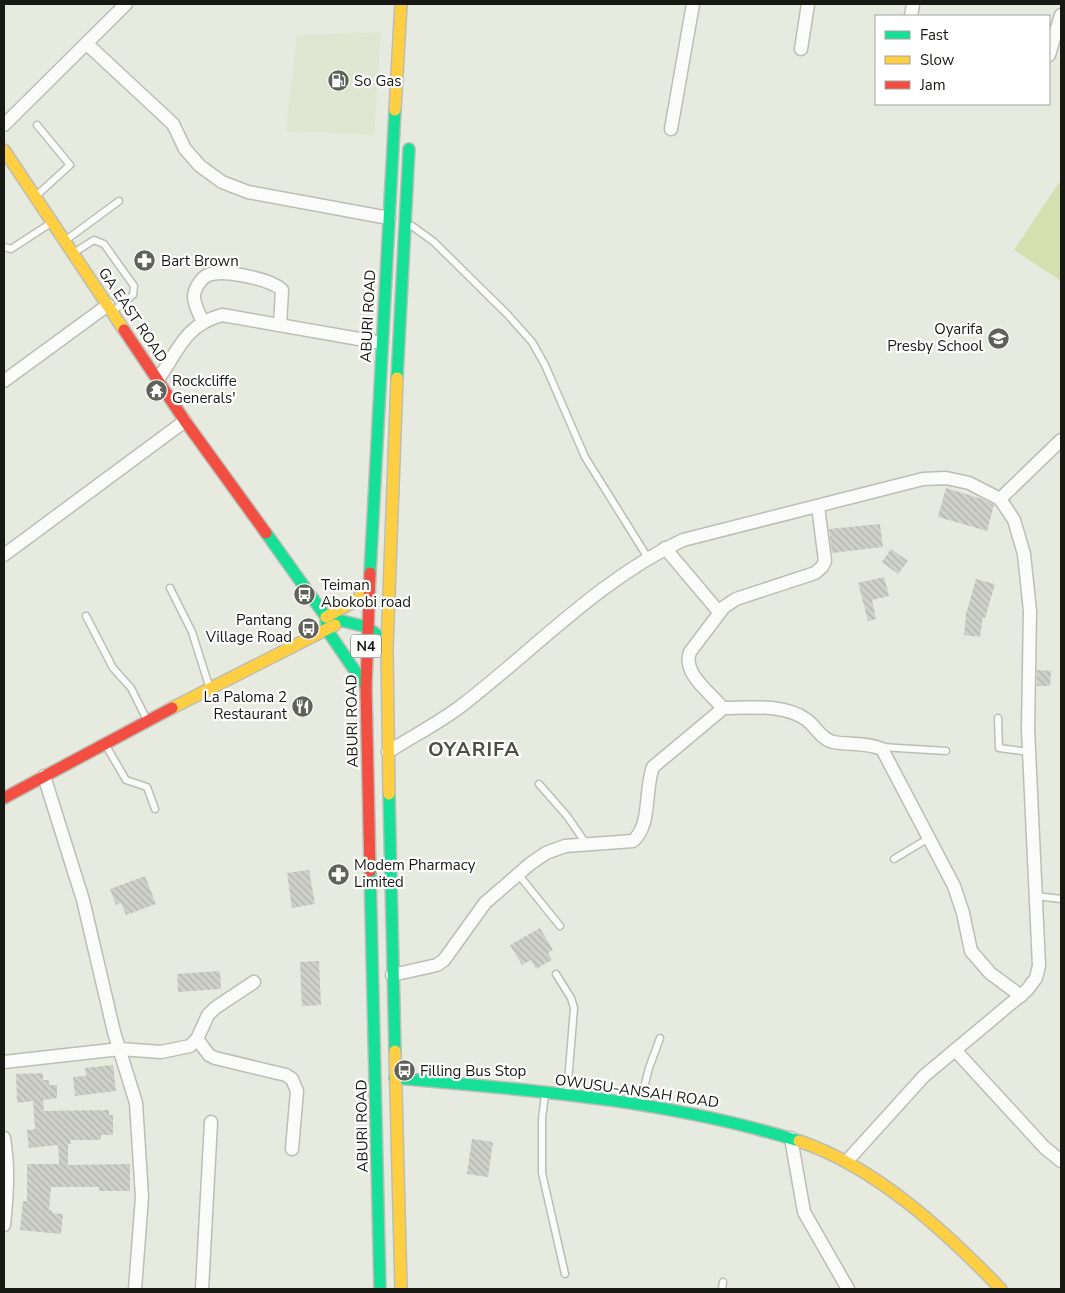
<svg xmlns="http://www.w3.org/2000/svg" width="1065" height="1293" viewBox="0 0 1065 1293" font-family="'Nunito Sans',sans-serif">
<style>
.built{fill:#e1e6d2}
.park{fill:#d5e0b0}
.building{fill:url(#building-back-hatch)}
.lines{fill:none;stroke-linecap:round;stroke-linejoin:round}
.lane-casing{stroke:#bcbeb6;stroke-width:9}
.street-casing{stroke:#bcbeb6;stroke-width:15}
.fast-casing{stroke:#bcbeb6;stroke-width:14}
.slow-casing{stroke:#bcbeb6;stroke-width:14}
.jam-casing{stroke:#bcbeb6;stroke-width:14}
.lane{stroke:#fbfcfa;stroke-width:6}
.street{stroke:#fbfcfa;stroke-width:12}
.fast{stroke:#16e098;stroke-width:11}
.slow{stroke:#ffcf43;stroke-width:11}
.jam{stroke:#f24e42;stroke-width:11}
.labels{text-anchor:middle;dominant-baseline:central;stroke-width:4.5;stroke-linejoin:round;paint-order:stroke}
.shield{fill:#fff;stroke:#5d5e5a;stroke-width:1}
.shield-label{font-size:14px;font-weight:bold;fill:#181913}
.poi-label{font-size:15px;fill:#181913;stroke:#fff;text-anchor:start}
.street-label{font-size:15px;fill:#181913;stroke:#fff}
.district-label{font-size:20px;font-weight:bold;letter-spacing:1px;fill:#4b4f3f;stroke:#fff}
</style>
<defs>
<pattern id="building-back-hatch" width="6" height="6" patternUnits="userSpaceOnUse" patternTransform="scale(1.25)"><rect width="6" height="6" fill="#cfd1c9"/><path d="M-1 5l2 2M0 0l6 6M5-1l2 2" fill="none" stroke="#b1b3ac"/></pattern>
</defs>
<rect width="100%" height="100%" fill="#e7eadf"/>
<path class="built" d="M381 32 374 135 286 131 297 35Z"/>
<path class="park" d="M1061 180V281L1014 250Z"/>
<g class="building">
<path d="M946 488 982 499 994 505 987 531 938 517Z"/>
<path d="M880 524 883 547 832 553 829 529Z"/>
<path d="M891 549 908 561 898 574 882 562Z"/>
<path d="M884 577 889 596 872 600 876 619 868 621 858 583Z"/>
<path d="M976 579 995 584 985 618 983 617 980 637 964 635 966 614Z"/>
<path d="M1037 670 1051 671 1050 686H1037Z"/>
<path d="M309 870 315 904 292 908 287 873Z"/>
<path d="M145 876 156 904 126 915 121 903 116 905 110 889Z"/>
<path d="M540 928 553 950 548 953 552 960 536 969 531 960 522 965 510 945Z"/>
<path d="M319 961 321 1005 302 1006 300 962Z"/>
<path d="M220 971 221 989 178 992 177 974Z"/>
<path d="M113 1065 116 1091 75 1096 73 1077 86 1076 85 1068Z"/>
<path d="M43 1073V1080H49V1085H57V1098L43 1100 44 1111 109 1110V1115H113V1135H101V1139L97 1140H70L71 1144H68V1165L130 1164V1191H99V1187H51L49 1210H52V1213L63 1214 61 1234 20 1230 23 1201H27V1164H59L58 1145 29 1148 27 1130 35 1129 33 1101 17 1103 16 1074Z"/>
<path d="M472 1139 493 1142 488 1177 467 1174Z"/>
</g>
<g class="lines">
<defs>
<g id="lane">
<path d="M36 196 70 165 37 125"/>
<path d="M412 226 434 242 507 314 532 342 545 365 585 457 648 558"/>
<path d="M66 240 119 201"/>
<path d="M4 247 11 249 51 223"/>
<path d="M75 252 94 240 104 244 134 286 133 295 113 311"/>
<path d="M170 588 192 632 210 689"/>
<path d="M86 616 113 668 131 688 147 720"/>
<path d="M998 718 999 748 1029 752"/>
<path d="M105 744 126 780 147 787 155 809"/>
<path d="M881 747 946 751"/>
<path d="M539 784 567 816 587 845"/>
<path d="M894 859 929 838"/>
<path d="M518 874 560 926"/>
<path d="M1036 896 1061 899"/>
<path d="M556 974 571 998 574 1008 567 1094"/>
<path d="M545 1094 542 1119V1173L565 1274"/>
<path d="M640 1103 649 1068 660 1038"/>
<path d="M722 1289 723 1282"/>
</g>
<g id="street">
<path d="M911 16 913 4"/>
<path d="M87 44 173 124 185 149 200 166 222 182 248 192 389 218"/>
<path d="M801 49 808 4"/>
<path d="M1049 55 1061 15"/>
<path d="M4 125 126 4"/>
<path d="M671 129 693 4"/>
<path d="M203 322C200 315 194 305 194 297 194 289 201 278 208 275 223 269 271 279 282 290L280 325"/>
<path d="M158 379C179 351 183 326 222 315L382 343"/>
<path d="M4 381 108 305"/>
<path d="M1000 499 1061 440"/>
<path d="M665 548 719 612"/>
<path d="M4 555 185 421"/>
<path d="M721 708C747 708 784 703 807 720 816 727 821 739 833 742 849 745 866 742 882 749L954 886 963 913 971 951 990 973 1021 996"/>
<path d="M388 752C413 736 441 722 465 703 537 647 600 579 683 540L923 479 946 478 969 483 1000 499 1014 520 1024 554 1030 611 1028 729 1039 966 1036 978 1027 990 924 1076 847 1161"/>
<path d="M44 776 83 900 114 1032 136 1103 142 1197 135 1289"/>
<path d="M392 975 437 965 444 960 485 903 530 864 546 853 565 846 633 841C652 824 644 790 653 767L720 711V705C708 691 682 672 690 652L724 607 736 599 815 573 822 567 825 561 818 506"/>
<path d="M197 1039 209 1055 215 1058 286 1075 292 1079 297 1091 292 1149"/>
<path d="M955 1050 1044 1147 1061 1161"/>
<path d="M4 1062 120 1049 161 1052 190 1046 197 1039 208 1015 215 1008 254 982"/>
<path d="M4 1138C9 1167 7 1195 4 1225"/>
<path d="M791 1138 804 1212 848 1289"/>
<path d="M202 1289 211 1122"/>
</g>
<g id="fast">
<path d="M397 378 409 149"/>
<path d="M266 533 326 617 327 630 366 687"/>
<path d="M370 573 395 110"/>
<path d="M326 617 367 627 376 634"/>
<path d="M389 794 395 1051"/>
<path d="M370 871 380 1289"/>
<path d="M395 1078C532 1090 667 1100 799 1141"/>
</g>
<g id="slow">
<path d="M395 110 401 4"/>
<path d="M4 150 124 330"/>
<path d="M326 617 355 601 369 588"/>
<path d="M172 708 335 625"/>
<path d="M389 794 387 648 397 378"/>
<path d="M395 1051 401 1289"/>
<path d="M799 1141C876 1167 945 1231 1001 1289"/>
</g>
<g id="jam">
<path d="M124 330 185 421 266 533"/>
<path d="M370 573 366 687 370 871"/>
<path d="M4 798 172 708"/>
</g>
</defs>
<use href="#lane" class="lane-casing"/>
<use href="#street" class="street-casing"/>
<use href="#fast" class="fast-casing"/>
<use href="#slow" class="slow-casing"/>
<use href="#jam" class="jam-casing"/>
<use href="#lane" class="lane"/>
<use href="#street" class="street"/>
<use href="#fast" class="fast"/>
<use href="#slow" class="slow"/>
<use href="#jam" class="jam"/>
</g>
<defs>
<symbol id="fuel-disc" viewBox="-11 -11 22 22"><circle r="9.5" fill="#60625a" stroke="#fff"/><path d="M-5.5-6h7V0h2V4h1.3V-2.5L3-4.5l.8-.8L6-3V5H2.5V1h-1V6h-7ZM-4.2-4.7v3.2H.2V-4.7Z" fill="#fff"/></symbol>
<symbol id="pharmacy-disc" viewBox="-11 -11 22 22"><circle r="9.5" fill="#60625a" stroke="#fff"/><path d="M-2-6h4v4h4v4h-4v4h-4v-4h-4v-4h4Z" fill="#fff"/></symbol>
<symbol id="school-disc" viewBox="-11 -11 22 22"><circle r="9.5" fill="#60625a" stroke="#fff"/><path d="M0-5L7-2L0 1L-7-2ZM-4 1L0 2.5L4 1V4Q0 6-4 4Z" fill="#fff"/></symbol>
<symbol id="temple-disc" viewBox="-11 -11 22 22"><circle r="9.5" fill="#60625a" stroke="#fff"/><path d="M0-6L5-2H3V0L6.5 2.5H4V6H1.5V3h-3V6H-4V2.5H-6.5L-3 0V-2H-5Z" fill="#fff"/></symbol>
<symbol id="bus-disc" viewBox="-11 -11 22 22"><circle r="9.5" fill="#60625a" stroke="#fff"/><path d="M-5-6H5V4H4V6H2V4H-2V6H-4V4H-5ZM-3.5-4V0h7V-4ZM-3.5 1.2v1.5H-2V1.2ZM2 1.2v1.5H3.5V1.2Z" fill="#fff"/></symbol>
<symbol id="restaurant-disc" viewBox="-11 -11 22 22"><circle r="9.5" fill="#60625a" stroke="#fff"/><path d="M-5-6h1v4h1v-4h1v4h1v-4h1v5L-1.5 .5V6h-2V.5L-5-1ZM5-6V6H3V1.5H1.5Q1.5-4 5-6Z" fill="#fff"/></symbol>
</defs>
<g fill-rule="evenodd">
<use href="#fuel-disc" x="326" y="68" width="25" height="25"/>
<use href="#pharmacy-disc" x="132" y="248" width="25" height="25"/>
<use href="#school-disc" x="986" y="326" width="25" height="25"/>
<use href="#temple-disc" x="144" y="378" width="25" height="25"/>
<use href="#bus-disc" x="292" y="582" width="25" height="25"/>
<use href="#bus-disc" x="296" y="616" width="25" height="25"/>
<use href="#restaurant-disc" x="290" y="694" width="25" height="25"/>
<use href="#pharmacy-disc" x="326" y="862" width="25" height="25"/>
<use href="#bus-disc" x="392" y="1058" width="25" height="25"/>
</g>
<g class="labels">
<rect class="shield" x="351" y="634.5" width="30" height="23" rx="4"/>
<g class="shield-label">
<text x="366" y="646">N4</text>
</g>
<g class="poi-label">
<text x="354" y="81">So Gas</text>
<text x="161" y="261">Bart Brown</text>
<text x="983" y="329" text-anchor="end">Oyarifa<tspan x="983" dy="17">Presby School</tspan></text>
<text x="172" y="381">Rockcliffe<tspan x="172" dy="17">Generals'</tspan></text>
<text x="321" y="585">Teiman<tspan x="321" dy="17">Abokobi road</tspan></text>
<text x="292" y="620" text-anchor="end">Pantang<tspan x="292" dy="17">Village Road</tspan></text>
<text x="287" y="697" text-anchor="end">La Paloma 2<tspan x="287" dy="17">Restaurant</tspan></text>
<text x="354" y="865">Modem Pharmacy<tspan x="354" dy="17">Limited</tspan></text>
<text x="420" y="1071">Filling Bus Stop</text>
</g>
<g class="street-label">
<text transform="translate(133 315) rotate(56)">GA EAST ROAD</text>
<text transform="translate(368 316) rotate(-87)">ABURI ROAD</text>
<text transform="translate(352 721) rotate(-91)">ABURI ROAD</text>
<text transform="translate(637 1091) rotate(8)">OWUSU-ANSAH ROAD</text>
<text transform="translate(362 1126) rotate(-91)">ABURI ROAD</text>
</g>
<g class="district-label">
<text x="474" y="749">OYARIFA</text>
</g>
</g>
<rect width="1065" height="1293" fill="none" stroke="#181913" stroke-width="10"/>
<rect x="875" y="15" width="175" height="90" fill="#ffffff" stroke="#a3a3a1"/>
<rect x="885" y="31" width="25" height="8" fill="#16e098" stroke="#a3a3a1"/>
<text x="920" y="40" font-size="15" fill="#181913">Fast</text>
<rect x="885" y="56" width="25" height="8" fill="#ffcf43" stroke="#a3a3a1"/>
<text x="920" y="65" font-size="15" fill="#181913">Slow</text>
<rect x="885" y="81" width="25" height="8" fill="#f24e42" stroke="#a3a3a1"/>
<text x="920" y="90" font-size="15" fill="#181913">Jam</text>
</svg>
